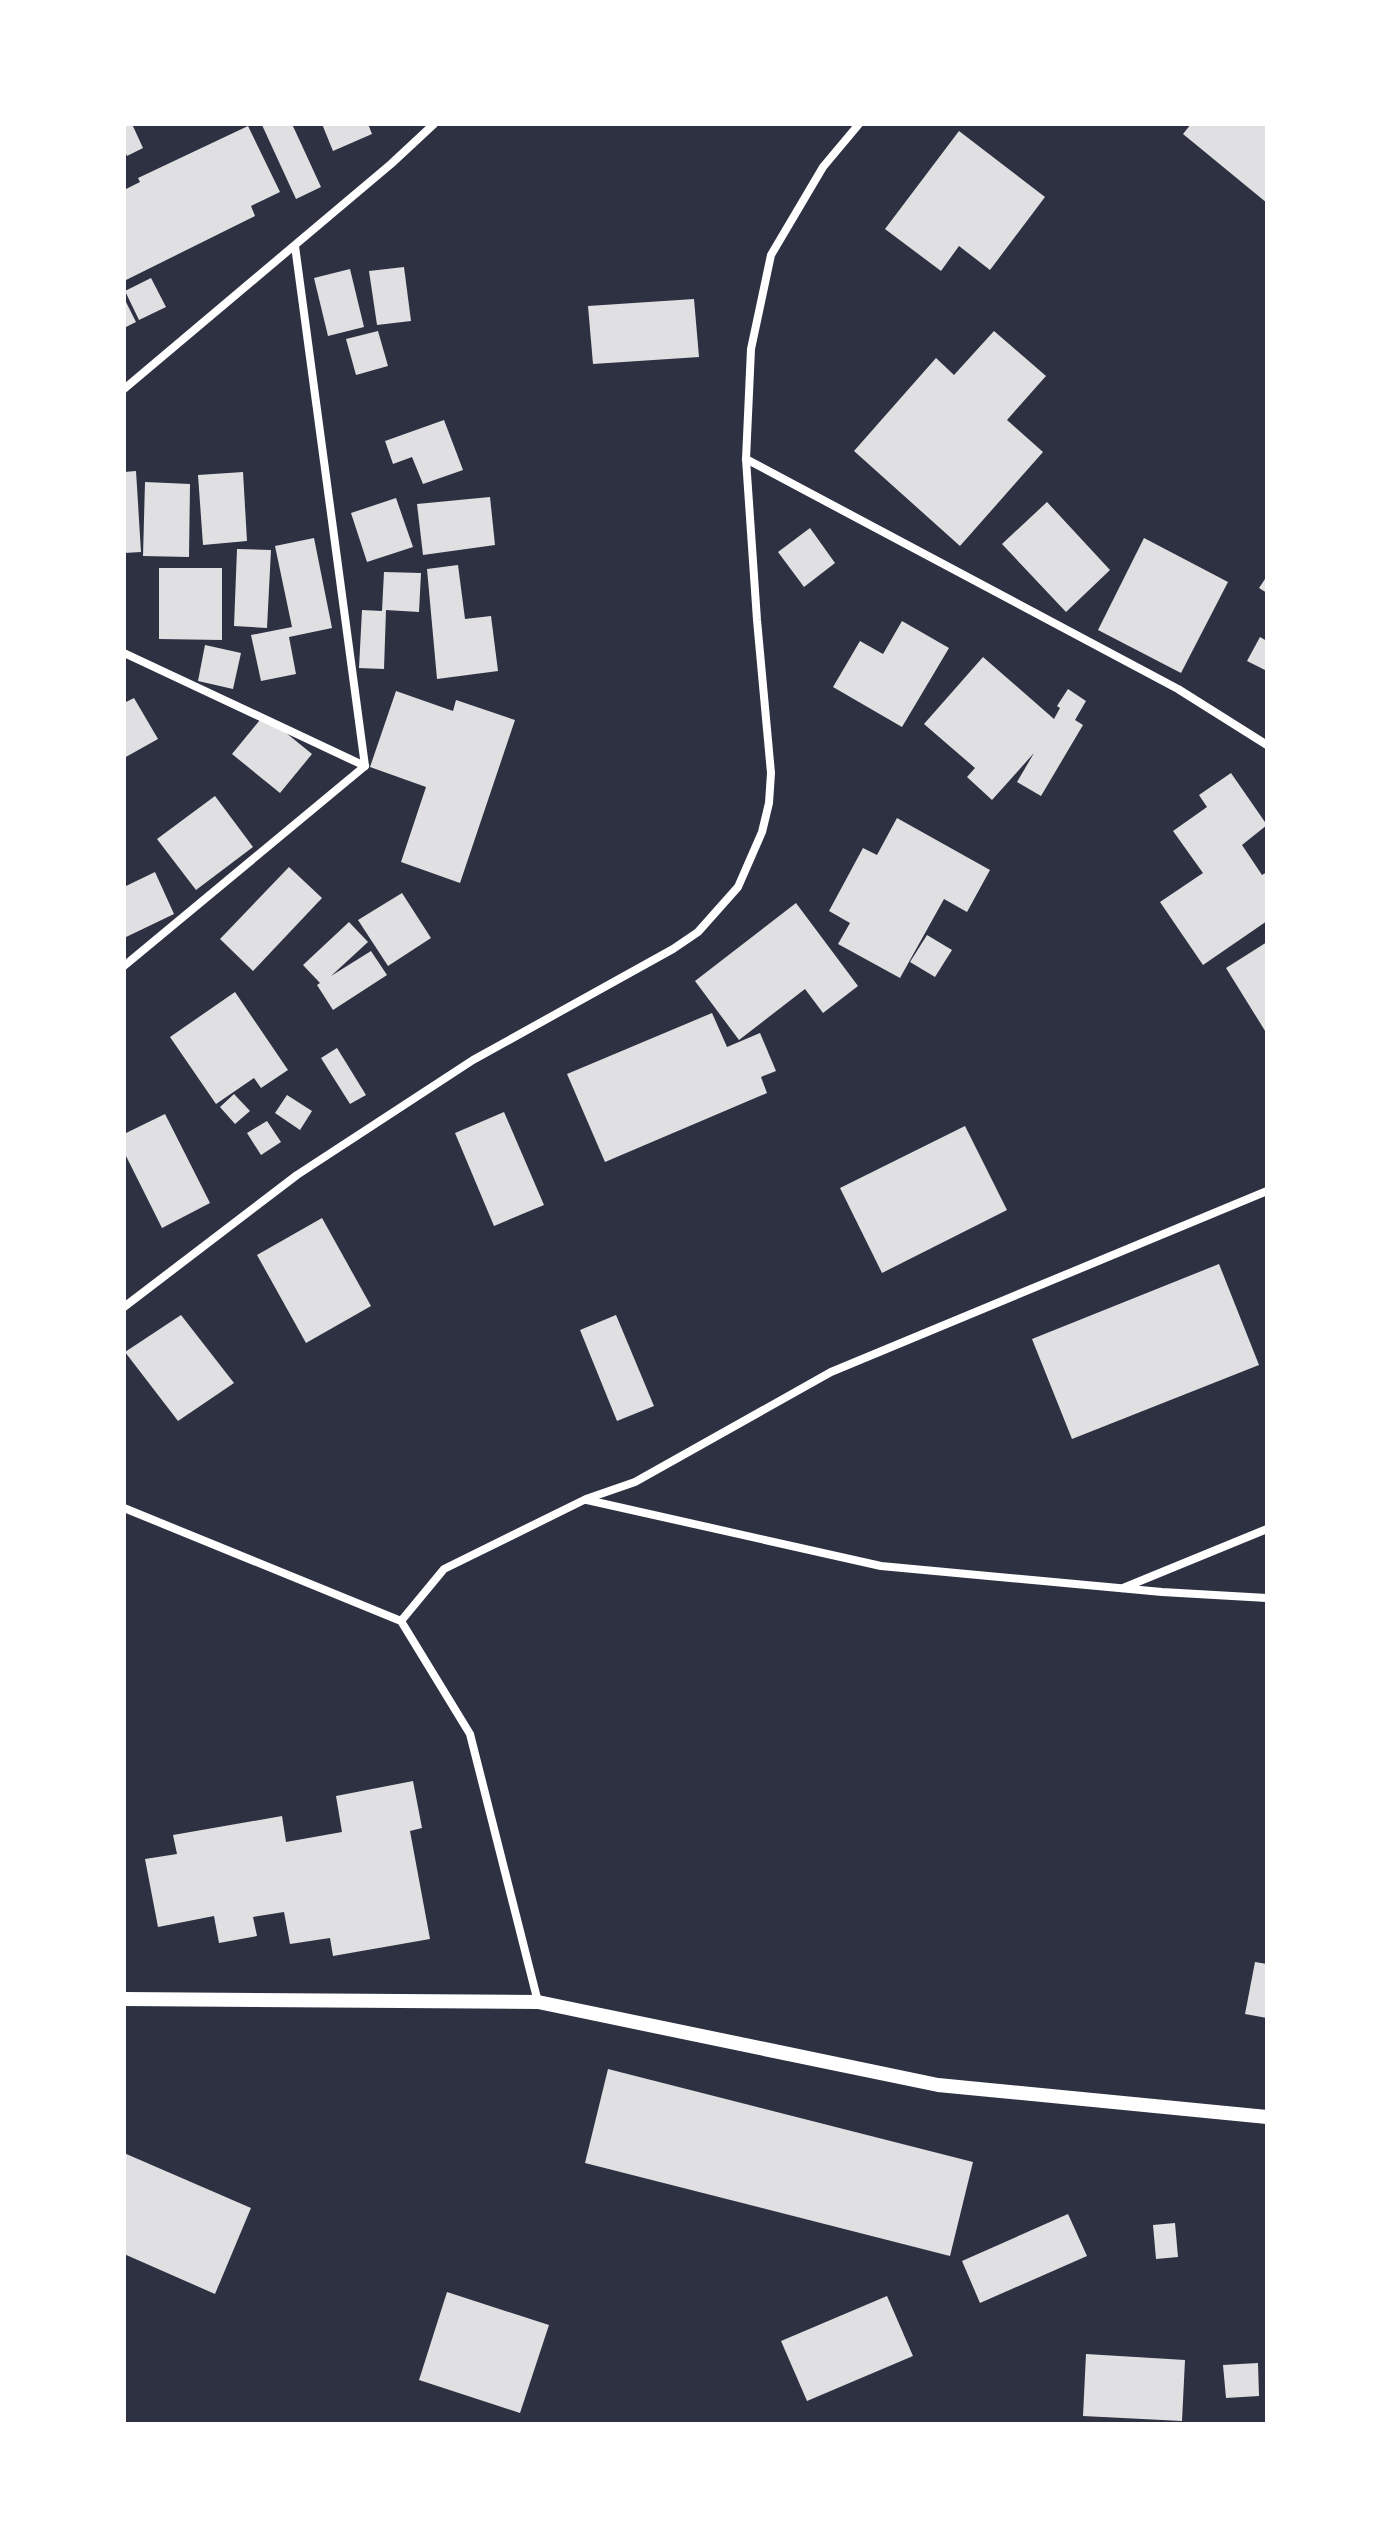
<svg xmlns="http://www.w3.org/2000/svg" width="1391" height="2548" viewBox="0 0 1391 2548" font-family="'Source Sans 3',sans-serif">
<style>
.building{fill:#e0e0e3}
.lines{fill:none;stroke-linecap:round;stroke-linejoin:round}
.minor{stroke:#fff;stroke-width:8}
.tertiary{stroke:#fff;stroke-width:14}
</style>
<rect width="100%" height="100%" fill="#2d3142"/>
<g class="building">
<path d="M124 124H132L143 148 127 156 124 149Z"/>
<path d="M292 124 321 187 296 199 262 125Z"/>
<path d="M322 124H368L372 134 333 151Z"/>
<path d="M1191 124H1267V203L1183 134Z"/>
<path d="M248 126 280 192 251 206 255 216 124 281V190L140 182 138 178Z"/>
<path d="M959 131 1045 197 990 270 959 246 941 271 885 229Z"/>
<path d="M404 267 411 321 377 325 369 271Z"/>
<path d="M350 269 364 327 328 336 314 278Z"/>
<path d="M151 278 166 307 139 320 125 291Z"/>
<path d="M124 298 136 322 124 328Z"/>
<path d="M694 299 699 357 593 364 588 306Z"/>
<path d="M378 331 388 366 356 375 346 339Z"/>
<path d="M994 331 1046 376 1007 420 1043 452 960 546 854 451 936 358 954 375Z"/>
<path d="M444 420 463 470 423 484 412 457 393 464 385 441Z"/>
<path d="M136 471 141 552 124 553V472Z"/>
<path d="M243 472 247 541 203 545 198 475Z"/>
<path d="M145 482 190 484 189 557 143 556Z"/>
<path d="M490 497 495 545 423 555 417 504Z"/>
<path d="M396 498 413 547 367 562 351 513Z"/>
<path d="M1047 502 1110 570 1066 612 1002 544Z"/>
<path d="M810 528 835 563 804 587 778 552Z"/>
<path d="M314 538 332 628 289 637 296 674 261 681 251 635 292 627 275 546Z"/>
<path d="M1144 538 1228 582 1181 673 1098 630Z"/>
<path d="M237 549 271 550 267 628 234 626Z"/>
<path d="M458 565 465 619 491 616 498 671 437 679 427 569Z"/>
<path d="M159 568H222V640L159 639Z"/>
<path d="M384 572 421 573 419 612 386 610 384 669 359 668 362 610 382 611Z"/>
<path d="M1267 576V593L1259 588Z"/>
<path d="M902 621 949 648 902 727 833 687 860 641 883 654Z"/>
<path d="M1260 637 1267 641V671L1247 661Z"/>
<path d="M205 645 241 653 233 689 198 681Z"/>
<path d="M983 657 1054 719 1060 708 1057 706 1068 689 1086 701 1075 720 1083 725 1041 796 1017 782 1034 753 992 800 967 777 975 768 924 724Z"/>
<path d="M396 691 453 711 456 700 515 720 460 883 401 862 426 787 370 767Z"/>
<path d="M134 698 158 739 124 758V703Z"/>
<path d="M264 715 312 754 280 793 232 754Z"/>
<path d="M1231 773 1267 825 1242 845 1262 875 1267 872V921L1203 965 1160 902 1203 873 1173 831 1207 807 1199 795Z"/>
<path d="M215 796 253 847 196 890 157 839Z"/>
<path d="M897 818 990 870 967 912 944 899 900 978 838 944 850 923 829 911 863 848 877 855Z"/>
<path d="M289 867 322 898 253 971 220 939Z"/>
<path d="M155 872 174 914 124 938V887Z"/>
<path d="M402 893 431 938 388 966 358 920Z"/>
<path d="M796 903 858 986 823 1013 805 989 739 1040 695 981Z"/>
<path d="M349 922 368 942 331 976 371 951 387 975 333 1010 317 985 320 983 303 965Z"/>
<path d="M927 935 952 950 935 977 910 962Z"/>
<path d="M1267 942V1034L1226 968Z"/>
<path d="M235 992 288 1070 261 1088 254 1078 216 1104 170 1037Z"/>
<path d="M712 1013 727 1047 760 1033 776 1071 761 1077 767 1093 605 1162 567 1074Z"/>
<path d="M337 1048 366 1095 350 1104 321 1058Z"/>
<path d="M234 1094 250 1111 235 1124 220 1107Z"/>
<path d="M287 1095 312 1111 300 1130 275 1113Z"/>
<path d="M504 1112 544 1205 494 1226 455 1133Z"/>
<path d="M165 1114 210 1203 162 1228 124 1152V1134Z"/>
<path d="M267 1121 281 1142 261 1155 247 1133Z"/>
<path d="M965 1126 1007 1210 882 1273 840 1188Z"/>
<path d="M322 1218 371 1306 306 1343 257 1255Z"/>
<path d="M1219 1264 1259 1365 1072 1439 1032 1339Z"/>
<path d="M181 1315 234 1383 178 1421 125 1352Z"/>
<path d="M616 1315 654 1406 617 1421 580 1330Z"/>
<path d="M413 1781 422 1828 410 1831 430 1939 333 1956 330 1938 290 1944 284 1912 253 1917 257 1936 219 1943 214 1916 158 1927 145 1859 177 1854 173 1835 282 1816 286 1842 342 1832 336 1796Z"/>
<path d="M1255 1962 1267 1964V2018L1245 2014Z"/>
<path d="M608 2069 973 2162 950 2256 585 2163Z"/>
<path d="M124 2153 251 2208 215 2294 124 2254Z"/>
<path d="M1068 2214 1087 2256 980 2303 962 2261Z"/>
<path d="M1175 2223 1178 2257 1156 2259 1153 2225Z"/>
<path d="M447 2292 549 2325 520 2413 419 2380Z"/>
<path d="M887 2296 913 2356 807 2401 781 2341Z"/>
<path d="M1086 2354 1185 2360 1182 2421 1083 2416Z"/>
<path d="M1258 2363 1259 2396 1226 2398 1223 2365Z"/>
</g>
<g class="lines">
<g class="minor">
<path d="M124 389 391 164 434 124"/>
<path d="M746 459 1178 689 1267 745"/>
<path d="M124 653 365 766"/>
<path d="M124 966 365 766 295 246"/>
<path d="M124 1307 297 1175 473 1060 673 949 698 932 738 887 762 832 769 803 771 773 757 620 746 459 751 349 771 255 823 167 859 124"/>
<path d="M587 1500 881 1566 1162 1592 1267 1598"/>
<path d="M124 1508 401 1621 470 1734 538 2002"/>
<path d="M1123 1588 1267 1529"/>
<path d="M401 1621 444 1569 586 1499 635 1482 831 1372 1267 1191"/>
</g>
<path class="tertiary" d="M124 1999 538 2002 938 2085 1267 2117"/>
</g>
<rect width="1391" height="2548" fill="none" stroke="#ffffff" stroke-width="252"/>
</svg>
